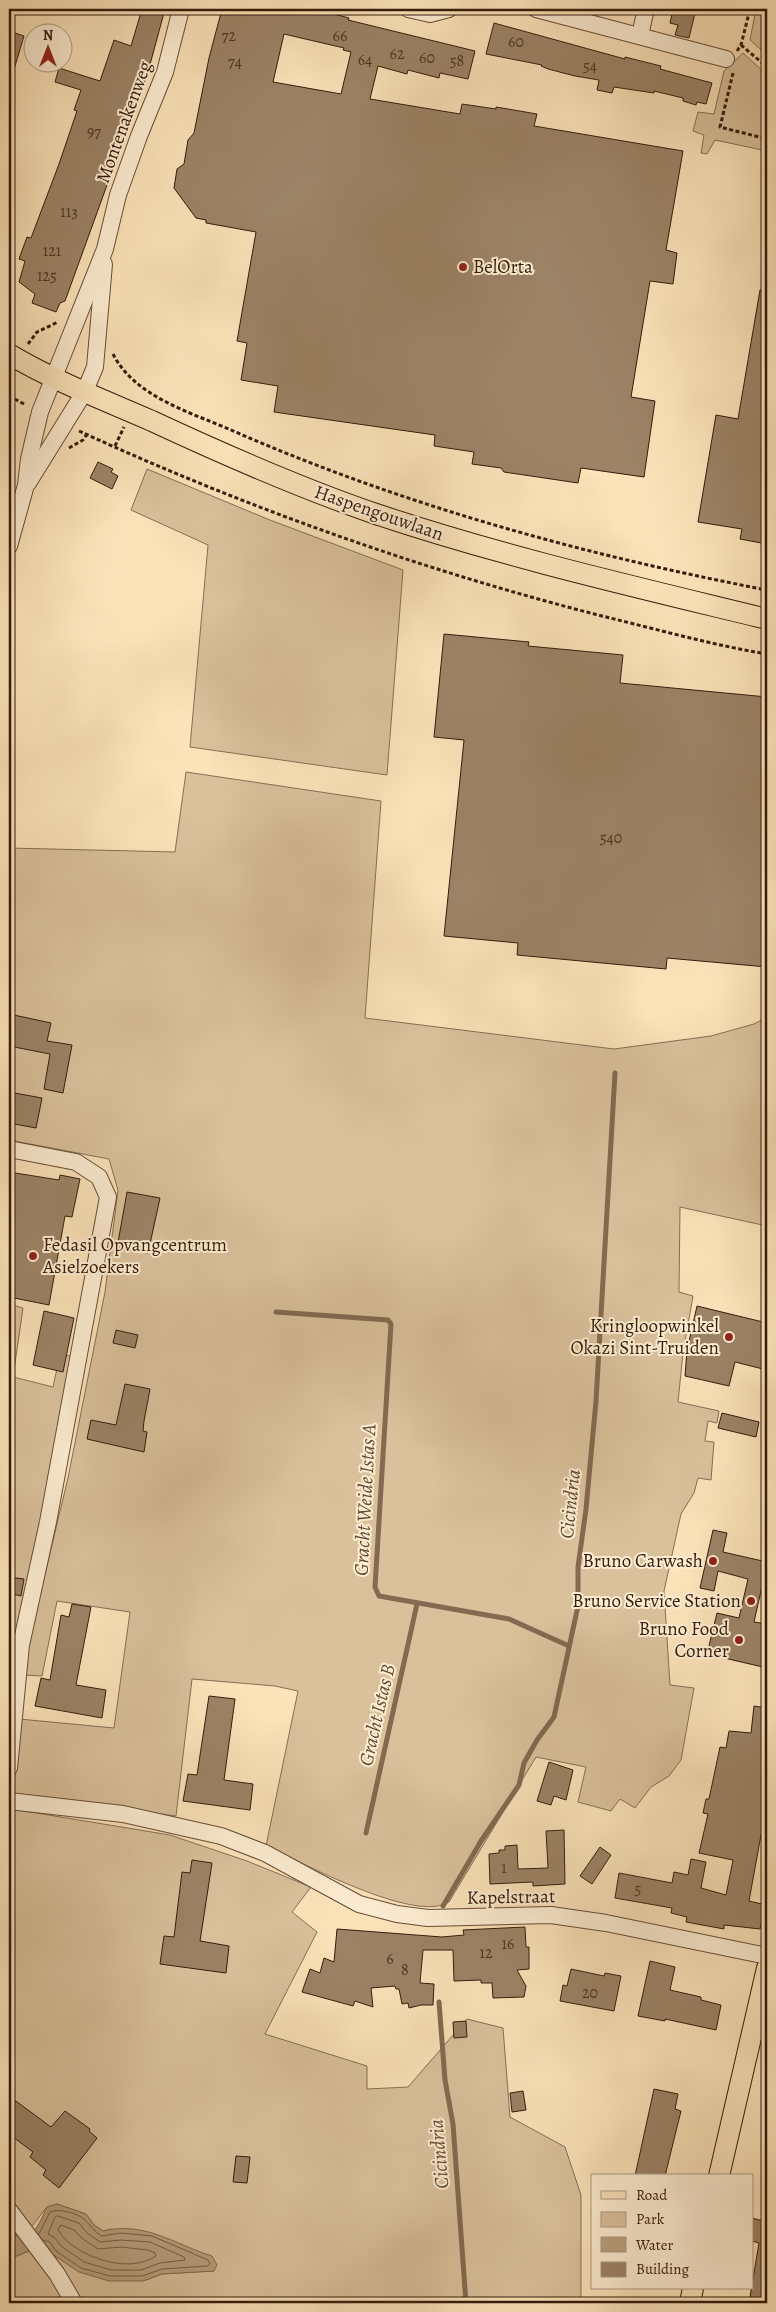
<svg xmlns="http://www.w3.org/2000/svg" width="776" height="2312" viewBox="0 0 776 2312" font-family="Alegreya,serif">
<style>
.green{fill:#dac19c;stroke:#886e53}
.water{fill:#b89f7e;stroke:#846a50}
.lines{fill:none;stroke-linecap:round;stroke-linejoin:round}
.shore{stroke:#765d44;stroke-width:1}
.stream{stroke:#846a50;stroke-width:5}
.building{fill:#9c8366;stroke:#351b0a;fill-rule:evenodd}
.minor-casing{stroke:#674d36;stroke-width:18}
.major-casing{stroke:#351b0a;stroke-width:22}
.path{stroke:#351b0a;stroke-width:3;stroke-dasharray:4 2.5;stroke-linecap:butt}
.minor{stroke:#fdedd2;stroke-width:16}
.major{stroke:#fce3ba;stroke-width:20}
.poi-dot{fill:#8f2418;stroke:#fdedd2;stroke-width:2}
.labels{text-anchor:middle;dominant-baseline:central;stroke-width:4;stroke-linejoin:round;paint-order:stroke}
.number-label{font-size:16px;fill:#4f3521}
.street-label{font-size:19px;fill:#351b0a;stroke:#fdedd2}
.poi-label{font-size:19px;fill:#351b0a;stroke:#fdedd2;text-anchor:end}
.water-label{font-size:20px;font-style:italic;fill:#634933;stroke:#fdedd2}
</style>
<rect width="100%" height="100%" fill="#fce3ba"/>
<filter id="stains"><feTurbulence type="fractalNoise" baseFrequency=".004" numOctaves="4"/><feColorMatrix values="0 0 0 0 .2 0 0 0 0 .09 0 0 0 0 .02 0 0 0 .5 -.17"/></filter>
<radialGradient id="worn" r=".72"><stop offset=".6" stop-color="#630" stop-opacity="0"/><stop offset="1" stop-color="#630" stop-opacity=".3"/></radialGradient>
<g class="green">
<path d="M756 9H767V55L750 40Z"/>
<path d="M743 53 767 75V151L715 140 707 154 701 153 704 135 693 131 698 112 714 114 724 71Z"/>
<path d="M147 469 270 520 403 570 387 775 190 747 208 545 131 510Z"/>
<path d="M186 772 381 801 365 1018 614 1049 711 1036 754 1024 767 1017V1226L680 1207 679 1292 693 1296 683 1353 678 1402 719 1411 717 1423 708 1421 705 1441 714 1442 711 1480 698 1478 694 1493 681 1514 664 1591 670 1685 694 1688 681 1760 669 1776 651 1787 635 1808 620 1799 611 1811 578 1802 586 1767 536 1757 449 1902C415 1924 301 1862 266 1846L298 1691 275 1686 192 1679 176 1816 12 1793 19 1719 114 1728 130 1612 57 1601 42 1676 24 1675 29 1641 68 1478 105 1292 118 1190 109 1159 9 1140V848L175 852Z"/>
<path d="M9 1304 23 1308 13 1377 53 1387 60 1355 73 1356 9 1697Z"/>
<path d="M12 1809 170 1835 247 1861 311 1887 292 1912 317 1932 265 2034 367 2066V2089L408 2087 467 2019 503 2028 510 2117 565 2147 581 2195V2303H9V2259L44 2245 52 2254 143 2281 162 2274 214 2271 212 2256 111 2229 103 2231 94 2225 86 2214 57 2204 47 2207 24 2236 9 2235V1833Z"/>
</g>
<path class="water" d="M57 2204 86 2214 94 2225 103 2231C145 2221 174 2244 212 2256L217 2265 214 2271 162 2274 143 2281H109L79 2272 52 2254 44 2245 9 2259V2235C35 2239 37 2228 47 2207Z"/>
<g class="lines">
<g class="shore">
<path d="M58 2216 79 2223 87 2233 100 2242 121 2240 150 2242 184 2257 185 2260 160 2263 141 2270H111L84 2262 61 2246 55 2238 48 2234 55 2217Z"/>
<path d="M61 2225 74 2230 83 2239 98 2249 121 2247 148 2250 155 2253 156 2256C130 2273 90 2260 68 2242 64 2239 61 2234 58 2230Z"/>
<path d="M39 2234 50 2212C58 2208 77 2213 84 2219 90 2225 94 2231 101 2236L121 2233 152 2236 208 2260 210 2264 208 2266 162 2269 142 2276H110L81 2268 56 2251 50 2242 43 2240"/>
</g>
<g class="stream">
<path d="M276 1312 388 1320 391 1324 375 1587 379 1596 509 1619 569 1646"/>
<path d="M366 1833 417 1604"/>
<path d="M443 1906 481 1841 519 1785 524 1763 537 1740 554 1717 578 1606V1567L586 1509 596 1401 615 1073"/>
<path d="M439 2002 445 2080 453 2124 466 2303"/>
</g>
</g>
<g class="building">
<path d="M142 9H165L148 72 65 301 60 303 56 312 32 303 35 294 19 282 25 261 19 259 27 237 31 238 59 164 77 111 74 110 81 90 55 82 59 68 100 81 114 40 131 46Z"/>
<path d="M222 9H315L349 18 348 20 475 51 468 79 440 73 439 78 408 70 407 74 378 66 370 99 460 114 462 104 496 109V107L537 114 534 126 683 151 666 250 677 253 673 284 650 281 631 397 655 401 644 477 581 468 578 483 504 472 501 468 472 464 474 452 434 446 435 435 274 412 278 386 241 380 247 343 237 341 256 232 206 223V220L196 218 174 188 177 169 184 164 188 140 194 133 209 58ZM284 34 344 48 343 50 351 52 341 94 273 82Z"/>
<path d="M673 9H696L689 38 675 35 678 25 670 23Z"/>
<path d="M494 23 625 59V57L661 66 660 69 712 83 706 104 697 102 696 105 683 101V98L654 91V93L614 87 612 93 597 90 599 80 575 76 548 69 541 66 542 65 486 54Z"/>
<path d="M9 31 24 36 12 76 9 75Z"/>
<path d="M760 290 767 291V544L740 539 742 529 698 522 716 415 738 419Z"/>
<path d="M98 462 113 469 111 472 118 476 112 489 90 478Z"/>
<path d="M444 634 529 642 528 646 623 655 620 683 767 697V967L667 958 666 969 517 955 518 943 444 936 464 740 434 737Z"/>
<path d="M9 1014 51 1023 47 1041 72 1045 63 1093 44 1089 50 1054 9 1046Z"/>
<path d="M9 1092 42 1098 36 1128 9 1123Z"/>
<path d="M9 1172 59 1180 60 1175 80 1179 72 1217 65 1216 49 1305 9 1297Z"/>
<path d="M127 1192 160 1198 148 1253 117 1248Z"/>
<path d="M697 1306 767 1323V1370L735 1362 729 1386 685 1376 687 1350Z"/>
<path d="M44 1311 74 1318 63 1372 33 1365Z"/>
<path d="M116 1330 138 1335 135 1348 113 1343Z"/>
<path d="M125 1384 150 1389 144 1421 143 1431 147 1432 144 1452 87 1439 91 1420 116 1425Z"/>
<path d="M722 1413 759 1422 756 1437 718 1428Z"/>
<path d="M713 1530 727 1533 723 1552 767 1562V1583L763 1582 754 1622 767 1624V1668L707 1654 717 1613 739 1618 748 1579 718 1571 714 1591 700 1588Z"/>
<path d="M9 1577 24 1579 21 1596 9 1593Z"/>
<path d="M72 1604 91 1607 76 1685 106 1690 102 1718 35 1706 41 1678 50 1680 61 1615 69 1617Z"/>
<path d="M209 1696 235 1699 224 1780 253 1784 250 1810 183 1801 188 1774 197 1775Z"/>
<path d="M754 1706 767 1708V1813H765L749 1901 766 1905 760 1929 724 1925V1929L686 1922 687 1917 671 1913 672 1908 615 1898 619 1873 672 1883 674 1872 688 1875 691 1859 706 1862 701 1888 726 1895 733 1860 699 1853 708 1814 703 1813 706 1799H709L720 1747 726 1748 729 1731 751 1733Z"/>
<path d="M549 1762 573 1770 566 1800 554 1796 551 1805 537 1801Z"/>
<path d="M564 1830 565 1884 533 1886V1882L490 1884 489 1854 499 1853V1850H505V1846L517 1845 518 1869 548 1868 546 1831Z"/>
<path d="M600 1847 611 1855 592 1884 580 1876Z"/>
<path d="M192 1860 212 1863 200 1941 229 1946 226 1973 160 1964 164 1936 174 1937 182 1872 190 1873Z"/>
<path d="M525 1927 526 1947H529V1969L517 1970 526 1986 524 1997 493 1998 492 1983H481V1980L454 1981 453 1950H423L420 1983 434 1984 433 2005H421L409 2008 408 2003 402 2004 399 1989H396L395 1986 371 1988 373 2007 355 2001 353 2006 302 1992 310 1969 320 1973 324 1958 334 1962 337 1929 442 1937 464 1935 463 1930Z"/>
<path d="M650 1961 675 1967 670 1990 701 1997V2000L721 2005 716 2030 665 2019V2021L638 2016Z"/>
<path d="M571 1969 604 1976 605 1973 621 1976 614 2011 560 2001 563 1985 567 1986Z"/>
<path d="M466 2021 467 2037 454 2038 453 2022Z"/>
<path d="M654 2089 678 2094 675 2109 681 2111 665 2176H635Z"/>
<path d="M523 2091 526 2110 512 2112 510 2093Z"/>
<path d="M9 2096 51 2127 65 2111 90 2129 89 2131 97 2138 59 2188 43 2175 46 2170 30 2157 33 2152 9 2134Z"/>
<path d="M236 2156 250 2157 247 2183 233 2182Z"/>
<path d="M752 2218 767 2222V2303H749L759 2243 752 2241Z"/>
</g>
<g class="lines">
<defs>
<g id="minor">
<path d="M408 9 430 14 449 9"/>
<path d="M536 9 726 59"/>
<path d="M640 35 646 9"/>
<path d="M28 483 85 391 95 367 104 264"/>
<path d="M9 546 26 485 29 459 40 412 105 249 118 195 139 136 165 72 181 9"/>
<path d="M9 1149 76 1162 99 1177 108 1197 48 1522 21 1645 9 1768"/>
<path d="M9 1801 123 1814 221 1836 265 1853 359 1904 397 1914 428 1918 551 1915 606 1923 767 1956"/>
<path d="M9 2210 57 2274 74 2303"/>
</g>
<g id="major">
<path d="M9 354C54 381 104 400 152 421 225 455 300 488 376 514 505 557 636 587 767 619"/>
<path d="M719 2176 767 1968"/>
<path d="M690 2303 693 2288"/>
</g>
</defs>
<use href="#minor" class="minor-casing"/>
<use href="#major" class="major-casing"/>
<g class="path">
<path d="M741 45 767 67"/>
<path d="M737 51 741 45 750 9"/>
<path d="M733 73 720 127 767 139"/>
<path d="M28 344 37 332 58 322"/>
<path d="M113 354C135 397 190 412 231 430 402 505 584 555 767 590"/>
<path d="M9 396 26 405"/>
<path d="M79 431C247 508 422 570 602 616 656 629 712 645 767 654"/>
<path d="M115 446 124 427"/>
<path d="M69 448 83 440 87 434"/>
</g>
<use href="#minor" class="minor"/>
<use href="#major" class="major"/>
</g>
<g class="poi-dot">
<circle cx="463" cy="267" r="5"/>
<circle cx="33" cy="1256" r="5"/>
<circle cx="729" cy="1337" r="5"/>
<circle cx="713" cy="1561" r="5"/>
<circle cx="751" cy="1601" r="5"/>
<circle cx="739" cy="1640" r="5"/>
</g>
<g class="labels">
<g class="number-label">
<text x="229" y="36">72</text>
<text x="340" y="36">66</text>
<text x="516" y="42">60</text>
<text x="397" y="54">62</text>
<text x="427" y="58">60</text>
<text x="365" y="60">64</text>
<text x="457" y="61">58</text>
<text x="235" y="62">74</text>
<text x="590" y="66">54</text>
<text x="94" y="132">97</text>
<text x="69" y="212">113</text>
<text x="52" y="251">121</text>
<text x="47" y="276">125</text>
<text x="611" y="838">540</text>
<text x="504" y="1868">1</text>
<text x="638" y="1889">5</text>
<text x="508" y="1944">16</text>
<text x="486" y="1953">12</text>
<text x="390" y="1959">6</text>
<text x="405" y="1970">8</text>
<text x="590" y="1993">20</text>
</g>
<g class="street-label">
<text transform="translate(124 122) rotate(-70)">Montenakenweg</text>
<text transform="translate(379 513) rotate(19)">Haspengouwlaan</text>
<text transform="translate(511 1897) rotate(-1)">Kapelstraat</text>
</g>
<g class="poi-label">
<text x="473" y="267" text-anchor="start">BelOrta</text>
<text x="43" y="1245" text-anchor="start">Fedasil Opvangcentrum<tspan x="43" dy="22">Asielzoekers</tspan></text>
<text x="719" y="1326">Kringloopwinkel<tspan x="719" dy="22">Okazi Sint-Truiden</tspan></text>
<text x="703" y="1561">Bruno Carwash</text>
<text x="741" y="1601">Bruno Service Station</text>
<text x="729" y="1629">Bruno Food<tspan x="729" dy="22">Corner</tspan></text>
</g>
<g class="water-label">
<text transform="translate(365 1500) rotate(-87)">Gracht Weide Istas A</text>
<text transform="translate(570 1504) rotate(-84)">Cicindria</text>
<text transform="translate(377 1715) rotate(-77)">Gracht Istas B</text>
<text transform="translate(439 2154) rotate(-95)">Cicindria</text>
</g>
</g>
<rect width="776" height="2312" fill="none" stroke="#fce3ba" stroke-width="30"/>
<rect x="10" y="10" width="756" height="2292" fill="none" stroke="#351b0a" stroke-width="2.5"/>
<rect x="15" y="15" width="746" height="2282" fill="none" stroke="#351b0a"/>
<rect x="591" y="2174" width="162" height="115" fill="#fdedd2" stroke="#ad9982"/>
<rect x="601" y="2191" width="25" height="8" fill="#fce3ba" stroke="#ad9982"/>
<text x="636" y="2200" font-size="15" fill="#351b0a">Road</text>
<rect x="601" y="2212" width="25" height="15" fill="#dac19c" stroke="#ad9982"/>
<text x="636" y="2224" font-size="15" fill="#351b0a">Park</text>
<rect x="601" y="2237" width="25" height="15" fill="#b89f7e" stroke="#ad9982"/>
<text x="636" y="2250" font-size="15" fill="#351b0a">Water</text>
<rect x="601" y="2262" width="25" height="15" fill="#9c8366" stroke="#ad9982"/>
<text x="636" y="2274" font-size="15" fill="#351b0a">Building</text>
<g transform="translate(48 48)"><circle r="24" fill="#fdedd2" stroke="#ad9982"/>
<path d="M0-4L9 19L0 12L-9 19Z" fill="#8f2418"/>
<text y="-8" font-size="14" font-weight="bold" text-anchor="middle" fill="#351b0a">N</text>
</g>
<rect width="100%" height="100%" filter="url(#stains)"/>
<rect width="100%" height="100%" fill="url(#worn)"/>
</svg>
